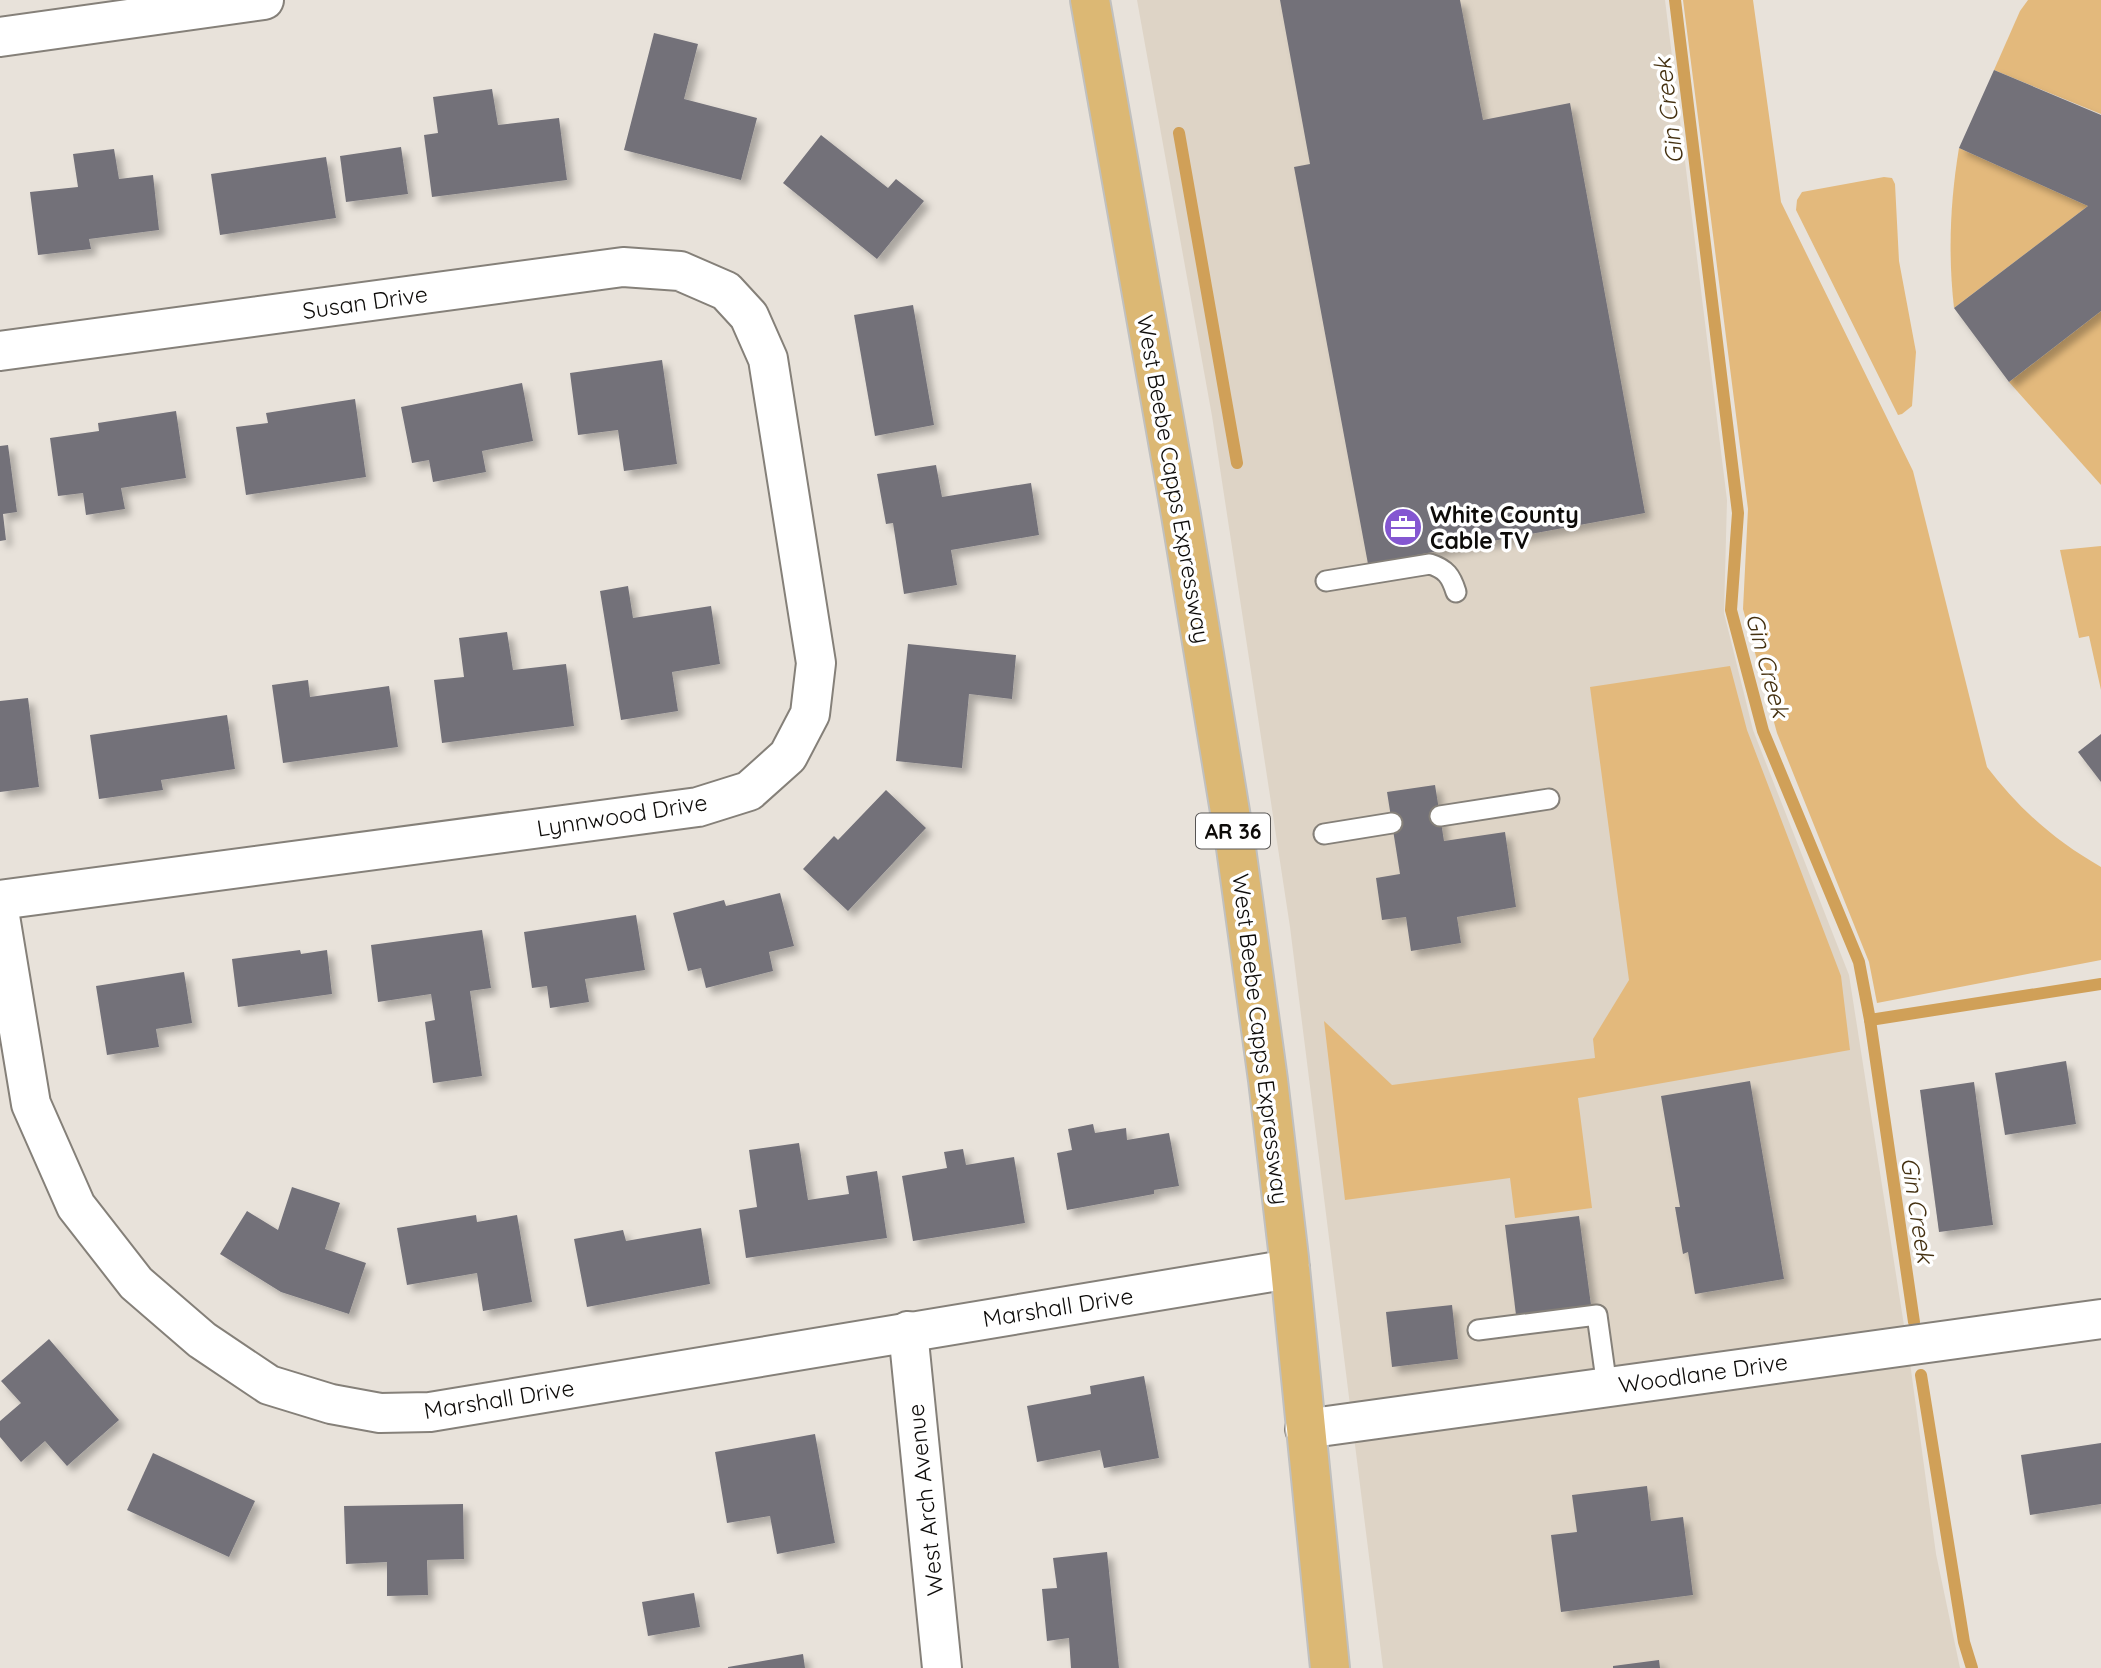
<svg xmlns="http://www.w3.org/2000/svg" width="2101" height="1668" viewBox="0 0 2101 1668" font-family="Quicksand,sans-serif">
<style>
.built{fill:#ded4c6}
.green{fill:#e3b97c}
.lines{fill:none;stroke-linecap:round;stroke-linejoin:round}
.stream{stroke:#d0a058;stroke-width:12}
.building{fill:#737179;filter:url(#shadow)}
.service-casing{stroke:#858079;stroke-width:23}
.minor-casing{stroke:#858079;stroke-width:42}
.primary-casing{stroke:#c0c0bf;stroke-width:42}
.service{stroke:#fff;stroke-width:19}
.minor{stroke:#fff;stroke-width:38}
.primary{stroke:#dcb874;stroke-width:38}
.labels{text-anchor:middle;dominant-baseline:central;stroke-width:7;stroke-linejoin:round;paint-order:stroke}
.shield{fill:#fff;stroke:#565453;stroke-width:2}
.shield-label{font-size:21px;font-weight:bold;fill:#0d0b09}
.street-label{font-size:23px;fill:#0d0b09;stroke:#fff}
.poi-label{font-size:23px;font-weight:bold;fill:#0d0b09;stroke:#fff;text-anchor:start}
.water-label{font-size:24px;font-style:italic;fill:#453111;stroke:#fff}
</style>
<defs>
<filter id="shadow"><feDropShadow dx="6" dy="6" stdDeviation="3.5" flood-color="#0004"/></filter>
</defs>
<rect width="100%" height="100%" fill="#e8e2da"/>
<path class="built" d="M1137 0H1665L1727 500 1724 613 1753 730 1849 975 1911 1370 1936 1554 1960 1668H1383L1290 927 1212 416Z"/>
<g class="green">
<path d="M1683 0H1753L1781 202 1913 471 1987 767C2018 808 2055 841 2101 867V960L1877 1003 1869 962 1777 733 1743 609 1748 509Z"/>
<path d="M2028 0H2101V114L1994 70 2020 11Z"/>
<path d="M1959 148 2088 206 1954 308C1948 254 1950 202 1959 148Z"/>
<path d="M1884 177 1892 178 1895 184 1899 261 1916 352 1912 406 1902 414 1898 415 1796 210 1797 200 1802 192Z"/>
<path d="M2101 311V485L2009 382Z"/>
<path d="M2101 546V690L2089 636 2079 638 2060 550Z"/>
<path d="M1730 666 1747 730 1841 976 1850 1050 1578 1098 1592 1208 1515 1218 1510 1178 1345 1200 1324 1021 1392 1085 1595 1058 1593 1039 1629 980 1590 687Z"/>
</g>
<g class="lines">
<g class="stream">
<path d="M1675 0 1738 513 1731 610 1763 731 1859 962 1870 1020 1914 1322"/>
<path d="M1179 133 1237 463"/>
<path d="M1870 1020 2101 984"/>
<path d="M1921 1375 1964 1642 1972 1668"/>
</g>
</g>
<g class="building">
<path d="M1280 0H1460L1483 120 1570 103 1645 513 1368 564 1294 167 1310 164Z"/>
<path d="M654 33 698 44 684 99 757 118 741 180 624 150Z"/>
<path d="M1994 70 2101 115V311L2009 382 1954 308 2088 206 1959 148Z"/>
<path d="M492 89 498 125 559 118 567 180 432 197 424 135 438 133 433 97Z"/>
<path d="M821 135 888 188 896 179 924 201 877 259 783 183Z"/>
<path d="M401 147 408 194 346 202 340 156Z"/>
<path d="M114 149 119 179 153 175 159 230 89 239 91 249 38 255 30 192 78 187 73 154Z"/>
<path d="M326 157 336 218 220 235 211 174Z"/>
<path d="M913 305 934 425 875 436 854 315Z"/>
<path d="M662 360 677 464 624 471 618 430 578 435 570 373Z"/>
<path d="M522 383 533 441 482 451 486 472 433 482 429 460 412 463 401 407Z"/>
<path d="M355 399 366 477 246 495 236 427 268 423 266 413Z"/>
<path d="M176 411 186 478 121 488 125 509 86 515 83 493 58 496 50 438 99 431 98 423Z"/>
<path d="M8 445 17 512 3 514 6 540 0 541V446Z"/>
<path d="M936 465 942 497 1031 483 1039 535 951 550 957 585 904 594 893 523 886 524 877 474Z"/>
<path d="M628 586 633 618 711 606 720 664 672 672 678 711 621 720 600 591Z"/>
<path d="M507 632 513 670 566 664 574 726 442 743 434 680 464 677 459 638Z"/>
<path d="M908 644 1016 655 1012 699 969 694 962 768 896 761Z"/>
<path d="M308 680 310 697 389 686 398 747 283 763 272 685Z"/>
<path d="M28 698 39 787 0 792V701Z"/>
<path d="M227 715 235 769 161 780 163 790 99 799 90 735Z"/>
<path d="M2101 734V782L2078 752Z"/>
<path d="M1435 785 1444 841 1505 832 1516 907 1457 917 1461 943 1411 951 1406 917 1382 920 1376 878 1400 874 1387 792Z"/>
<path d="M886 790 926 828 848 911 803 869 834 836 838 840Z"/>
<path d="M780 893 794 946 769 952 773 971 706 988 701 968 688 971 673 913 724 900 726 906Z"/>
<path d="M636 915 645 970 585 979 589 1002 550 1008 547 986 532 988 524 932Z"/>
<path d="M482 930 491 988 470 991 482 1076 433 1083 425 1022 435 1020 431 994 378 1002 371 945Z"/>
<path d="M300 950 301 954 327 950 332 994 238 1007 232 959Z"/>
<path d="M184 972 192 1023 156 1029 159 1047 107 1055 96 986Z"/>
<path d="M2066 1061 2076 1124 2005 1135 1995 1073Z"/>
<path d="M1750 1081 1784 1279 1695 1294 1688 1252 1683 1254 1675 1207H1680L1661 1096Z"/>
<path d="M1974 1082 1993 1225 1939 1232 1920 1090Z"/>
<path d="M1093 1124 1095 1133 1126 1128 1127 1140 1169 1133 1179 1186 1154 1190V1194L1067 1210 1057 1153 1072 1150 1068 1129Z"/>
<path d="M799 1143 808 1200 849 1194 846 1176 877 1171 887 1238 746 1258 739 1210 757 1207 749 1150Z"/>
<path d="M963 1149 966 1165 1014 1157 1025 1223 913 1241 902 1176 947 1168 944 1152Z"/>
<path d="M292 1187 340 1203 325 1249 366 1263 349 1314 281 1292 220 1254 247 1211 278 1230Z"/>
<path d="M476 1215 477 1222 517 1215 532 1302 483 1311 477 1273 407 1285 397 1228Z"/>
<path d="M1579 1216 1591 1305 1516 1315 1505 1225Z"/>
<path d="M701 1228 710 1284 587 1307 574 1239 623 1230 626 1241Z"/>
<path d="M1452 1305 1458 1359 1392 1367 1386 1312Z"/>
<path d="M49 1339 119 1420 67 1466 45 1441 21 1462 0 1437V1421L21 1403 1 1381Z"/>
<path d="M1144 1376 1159 1458 1104 1468 1100 1450 1037 1462 1027 1406 1091 1394 1090 1386Z"/>
<path d="M815 1434 835 1543 777 1554 770 1516 727 1523 715 1452Z"/>
<path d="M2101 1443V1504L2030 1515 2021 1455Z"/>
<path d="M153 1453 255 1501 229 1557 127 1510Z"/>
<path d="M1647 1486 1651 1521 1683 1517 1693 1595 1561 1612 1551 1535 1577 1532 1572 1495Z"/>
<path d="M463 1504 464 1559 427 1560 428 1595 387 1596V1562L346 1564 344 1506Z"/>
<path d="M1107 1552 1119 1668H1071L1069 1638 1047 1641 1042 1589 1057 1588 1053 1558Z"/>
<path d="M694 1593 700 1627 648 1636 642 1602Z"/>
<path d="M803 1654 805 1668H728V1667Z"/>
<path d="M1659 1660 1660 1668H1613V1666Z"/>
</g>
<g class="lines">
<defs>
<g id="service">
<path d="M1326 581 1430 564C1446 569 1451 576 1456 592"/>
<path d="M1440 816 1549 799"/>
<path d="M1324 834 1392 823"/>
<path d="M1478 1330 1597 1315 1607 1387"/>
</g>
<g id="minor">
<path d="M0 37 264 0"/>
<path d="M0 351 623 267 680 271 726 291 749 316 768 359 816 663 810 714 788 756 749 791 698 807 0 900"/>
<path d="M0 916 31 1104 76 1206 136 1283 202 1340 269 1385 331 1404 380 1413 430 1412 1290 1269"/>
<path d="M908 1331 942 1668"/>
<path d="M1305 1429 2101 1319"/>
</g>
<path id="primary" d="M1090 0 1181 515 1236 848 1268 1080 1289 1258 1330 1668"/>
</defs>
<use href="#service" class="service-casing"/>
<use href="#minor" class="minor-casing"/>
<use href="#primary" class="primary-casing"/>
<use href="#service" class="service"/>
<use href="#minor" class="minor"/>
<use href="#primary" class="primary"/>
</g>
<defs>
<symbol id="office-disc" viewBox="-11 -11 22 22"><circle r="9.5" fill="#8457d1" stroke="#fff"/><path d="M-6-3h4V-5.5h4V-3h4V5H-6ZM-1-4.5V-3h2v-1.5ZM-6 0V1H6V0Z" fill="#fff"/></symbol>
</defs>
<g fill-rule="evenodd">
<use href="#office-disc" x="1381" y="505" width="44" height="44"/>
</g>
<g class="labels">
<rect class="shield" x="1196" y="813.5" width="74" height="35" rx="5"/>
<g class="shield-label">
<text x="1233" y="831">AR 36</text>
</g>
<g class="street-label">
<text transform="translate(365 302) rotate(-8)">Susan Drive</text>
<text transform="translate(1174 479) rotate(80)">West Beebe Capps Expressway</text>
<text transform="translate(622 815) rotate(-9)">Lynnwood Drive</text>
<text transform="translate(1261 1039) rotate(83)">West Beebe Capps Expressway</text>
<text transform="translate(1058 1307) rotate(-9)">Marshall Drive</text>
<text transform="translate(1703 1373) rotate(-8)">Woodlane Drive</text>
<text transform="translate(499 1399) rotate(-9)">Marshall Drive</text>
<text transform="translate(925 1500) rotate(-96)">West Arch Avenue</text>
</g>
<g class="poi-label">
<text x="1430" y="514">White County<tspan x="1430" dy="26">Cable TV</tspan></text>
</g>
<g class="water-label">
<text transform="translate(1668 111) rotate(-97)">Gin Creek</text>
<text transform="translate(1768 665) rotate(75)">Gin Creek</text>
<text transform="translate(1918 1210) rotate(81)">Gin Creek</text>
</g>
</g>
</svg>
